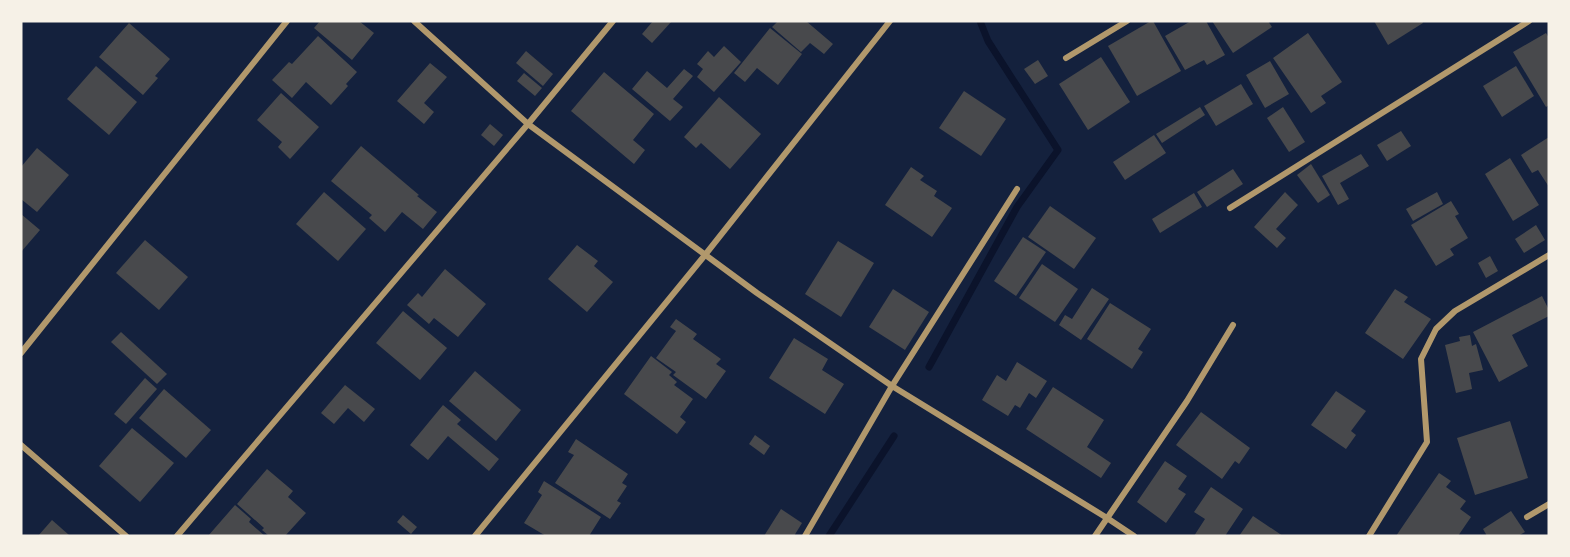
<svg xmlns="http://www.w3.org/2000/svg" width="1570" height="557" viewBox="0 0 1570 557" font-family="Arial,sans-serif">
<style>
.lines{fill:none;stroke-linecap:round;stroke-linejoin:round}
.stream{stroke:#0b132b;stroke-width:7}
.building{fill:#48494c}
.minor{stroke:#b1986c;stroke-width:6}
</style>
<rect width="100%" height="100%" fill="#14213d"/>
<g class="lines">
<g class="stream">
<path d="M929 367 1017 207 1058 150 988 41 980 21"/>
<path d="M829 536 894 436"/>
</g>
</g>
<g class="building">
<path d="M320 21H359L374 33 352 60 314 28Z"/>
<path d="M653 21H672L652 43 642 34Z"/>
<path d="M778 21H806L833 44 824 54 810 43 801 52 772 27Z"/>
<path d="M1151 21H1153L1181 71 1137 96 1108 46Z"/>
<path d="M1191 21H1206L1225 55 1207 65 1204 60 1185 70 1165 36Z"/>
<path d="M1212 21H1268L1272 27 1233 53Z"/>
<path d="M1374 21H1422L1423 23 1388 45Z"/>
<path d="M129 23 170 59 155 76 158 78 143 95 99 57Z"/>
<path d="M770 28 802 54 778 85 757 68 745 82 734 73Z"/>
<path d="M1308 33 1342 82 1321 96 1326 103 1311 113 1273 58Z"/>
<path d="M1546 33 1549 38V105L1546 107 1513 52Z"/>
<path d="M318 36 357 72 346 84 348 86 331 105 306 82 292 98 272 80 289 62 292 64Z"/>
<path d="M724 46 741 62 714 92 697 77 703 69 697 64 708 51 714 57Z"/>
<path d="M526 51 553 74 543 86 516 63Z"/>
<path d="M1101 57 1130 102 1088 130 1059 84Z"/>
<path d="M1038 60 1048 76 1035 84 1024 69Z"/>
<path d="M1270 61 1289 94 1265 108 1246 75Z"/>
<path d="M430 63 447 77 424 103 434 112 424 124 397 101Z"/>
<path d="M96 66 137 102 109 135 67 99Z"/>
<path d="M1516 66 1534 96 1502 117 1483 86Z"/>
<path d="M684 69 693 76 673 99 683 107 670 121 632 89 647 71 667 88Z"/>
<path d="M604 72 654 114 633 140 645 150 634 164 571 111Z"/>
<path d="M524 73 542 88 535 96 517 81Z"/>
<path d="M1241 84 1253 104 1216 126 1204 106Z"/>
<path d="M964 91 1006 119 981 156 939 128Z"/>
<path d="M281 93 319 127 290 159 278 147 282 142 257 120Z"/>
<path d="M719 97 761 134 730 169 701 143 696 148 684 137Z"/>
<path d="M1200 107 1205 115 1162 143 1156 134Z"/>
<path d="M1283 107 1305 142 1289 152 1267 118Z"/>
<path d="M490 124 503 135 494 146 481 135Z"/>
<path d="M1401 131 1411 146 1387 161 1377 145Z"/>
<path d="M1154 135 1166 153 1125 180 1113 162Z"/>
<path d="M1549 137V187L1538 170 1532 173 1521 155Z"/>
<path d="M361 146 419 195 417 196 437 212 423 229 402 212 385 232 369 218 372 215 331 181Z"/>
<path d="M37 148 69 175 37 212 21 199V167Z"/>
<path d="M1361 154 1369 166 1340 183 1349 199 1338 205 1322 176Z"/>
<path d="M1510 158 1539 205 1513 221 1485 174Z"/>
<path d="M1311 164 1330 195 1318 203 1297 175Z"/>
<path d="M911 167 924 176 920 180 937 191 934 196 952 208 932 237 885 205Z"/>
<path d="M1233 169 1243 184 1207 207 1197 192Z"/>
<path d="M324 192 366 229 338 261 296 224Z"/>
<path d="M1285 192 1298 205 1276 229 1286 238 1277 248 1254 227Z"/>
<path d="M1437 192 1443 204 1413 221 1406 209Z"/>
<path d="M1194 193 1202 207 1160 233 1152 219Z"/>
<path d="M1451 201 1459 214 1455 216 1468 238 1450 249 1454 255 1436 266 1411 225Z"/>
<path d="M1050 206 1096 238 1074 269 1028 237Z"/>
<path d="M21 214 40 230 21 252Z"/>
<path d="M1536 225 1545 240 1524 253 1515 239Z"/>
<path d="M1023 237 1046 252 1016 296 994 281Z"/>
<path d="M145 240 188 277 159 310 116 273Z"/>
<path d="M838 241 874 263 841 317 805 294Z"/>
<path d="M577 245 598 261 594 266 613 282 587 312 548 279Z"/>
<path d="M1490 256 1498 271 1486 278 1478 263Z"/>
<path d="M1042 264 1078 289 1055 322 1019 298Z"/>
<path d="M445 269 486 304 458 337 434 318 429 324 407 305 418 293 422 297Z"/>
<path d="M1092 288 1109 299 1081 340 1059 325 1065 315 1072 319Z"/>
<path d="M893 289 929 312 905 350 869 327Z"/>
<path d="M1395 289 1408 297 1404 302 1431 319 1403 359 1365 333Z"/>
<path d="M1542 296 1549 310V316L1512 335 1528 366 1499 382 1473 332Z"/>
<path d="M1110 303 1151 329 1138 349 1143 352 1132 369 1087 339Z"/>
<path d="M403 311 447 348 420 380 376 343Z"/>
<path d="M676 319 697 334 693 339 721 359 716 364 726 371 706 399 673 375 676 372 656 358 676 331 670 327Z"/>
<path d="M121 332 167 374 157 384 111 342Z"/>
<path d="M1470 335 1472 346 1476 344 1483 370 1469 373 1472 389 1456 393 1445 345 1460 341 1459 337Z"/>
<path d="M794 338 828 359 822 370 844 384 825 414 769 378Z"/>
<path d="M651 356 672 372 669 375 677 382 674 385 693 399 680 417 686 422 677 434 624 394Z"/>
<path d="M1017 362 1047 381 1036 398 1029 393 1020 408 1015 405 1008 416 982 400 997 375 1006 381Z"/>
<path d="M475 371 521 410 496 441 449 401Z"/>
<path d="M145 378 157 389 126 424 114 414Z"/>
<path d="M345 385 375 409 364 422 348 408 334 424 321 413Z"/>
<path d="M1053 387 1104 420 1087 447 1111 463 1101 478 1026 429Z"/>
<path d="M164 389 211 430 186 458 139 418Z"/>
<path d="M1336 391 1366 411 1351 431 1356 435 1346 449 1311 425Z"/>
<path d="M443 405 461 420 457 424 499 459 489 471 448 436 428 460 410 445Z"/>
<path d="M1201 412 1250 448 1239 464 1235 461 1222 479 1176 445Z"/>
<path d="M1510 421 1528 478 1475 495 1457 438Z"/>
<path d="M132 428 174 463 140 502 99 466Z"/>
<path d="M755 435 770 446 764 455 749 444Z"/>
<path d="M576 439 628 474 622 483 627 486 617 501 621 503 610 519 555 483 574 455 568 452Z"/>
<path d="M1165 461 1187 476 1178 489 1186 494 1166 523 1137 502Z"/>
<path d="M267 469 293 491 288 497 306 513 285 536H269L262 530 264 528 237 504Z"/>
<path d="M1439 473 1451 481 1446 487 1466 501 1460 509 1471 517 1458 536H1396Z"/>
<path d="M544 481 601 517 589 536H546L524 523 542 495 538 492Z"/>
<path d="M1211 487 1243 509 1225 536H1194L1205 519 1194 512Z"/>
<path d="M235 505 251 519 249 522 265 536H208Z"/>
<path d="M781 509 802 523 794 536H764Z"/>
<path d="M1511 511 1525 532 1518 536H1487L1483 529Z"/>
<path d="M403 515 417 527 411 534 397 522Z"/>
<path d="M1253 516 1283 536H1239Z"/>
<path d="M52 520 69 535 68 536H38Z"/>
</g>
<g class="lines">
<g class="minor">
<path d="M414 21 528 124 757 293 892 386 1107 518 1134 536"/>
<path d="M1066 58 1127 21"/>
<path d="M1230 208 1529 21"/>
<path d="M21 353 287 21"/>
<path d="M21 445 126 536"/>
<path d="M1527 517 1549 504"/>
<path d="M177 536 528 124 613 21"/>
<path d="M475 536 705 255 890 21"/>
<path d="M805 536 892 386 1017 189"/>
<path d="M1095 536 1187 401 1233 325"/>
<path d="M1369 536 1427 442 1421 359 1436 329 1455 311 1549 255"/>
</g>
</g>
<rect width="1570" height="557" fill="none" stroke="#f6f1e7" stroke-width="45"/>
</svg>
